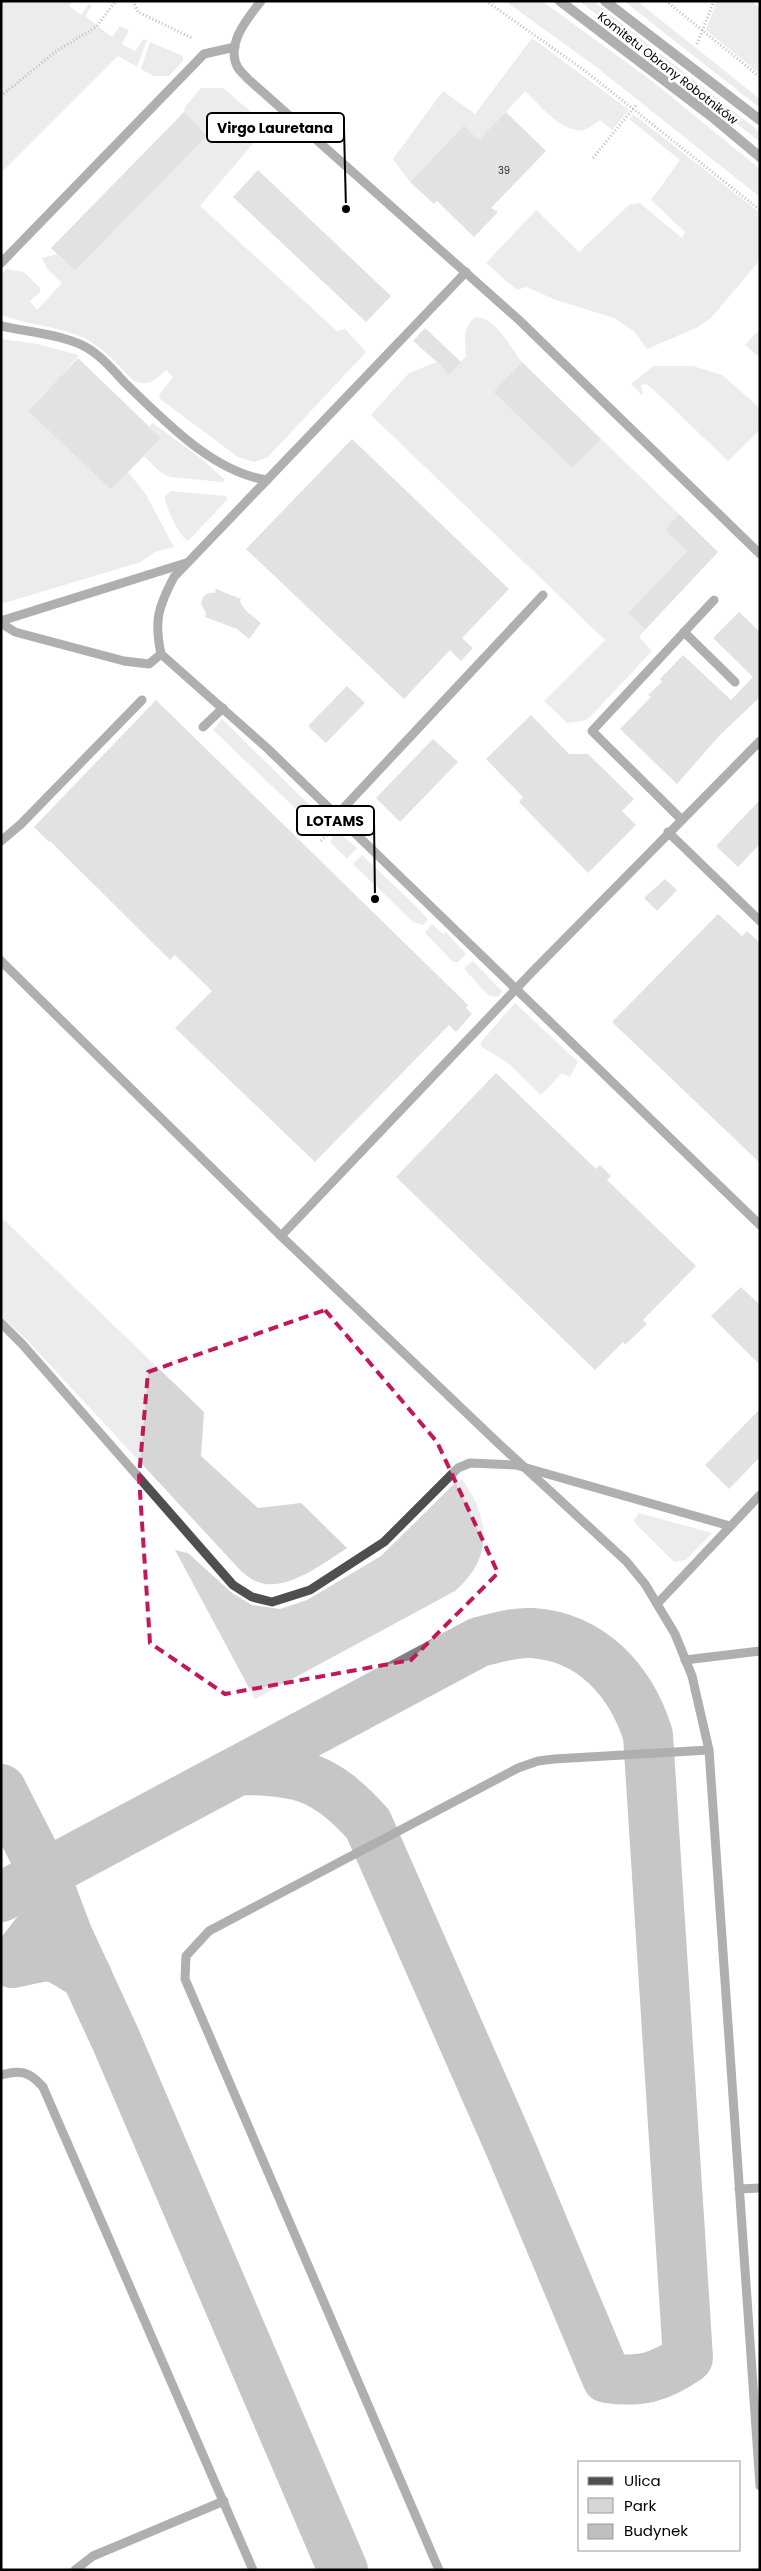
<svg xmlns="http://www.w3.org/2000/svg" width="761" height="2571" viewBox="0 0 761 2571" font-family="Poppins,sans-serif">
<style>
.green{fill:#d6d6d6}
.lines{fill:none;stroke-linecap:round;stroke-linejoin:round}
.taxiway{stroke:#808080;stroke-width:50}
.building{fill:#bfbfbf}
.path{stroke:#717171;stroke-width:3;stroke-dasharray:1 2.5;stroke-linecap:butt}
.service{stroke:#4f4f4f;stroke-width:9}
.tertiary{stroke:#4f4f4f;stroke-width:10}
.marked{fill:none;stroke:#c2185b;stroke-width:4;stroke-dasharray:10 6;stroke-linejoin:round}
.labels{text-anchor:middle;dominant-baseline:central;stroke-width:5;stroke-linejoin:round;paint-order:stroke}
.number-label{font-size:10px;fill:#303030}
.street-label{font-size:12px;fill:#000;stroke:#fff}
.leader{fill:none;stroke:#000;stroke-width:2}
.callout-dot{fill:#000;stroke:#fff;stroke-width:2}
.callout{fill:#fff;stroke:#000;stroke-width:2}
.callout-label{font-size:14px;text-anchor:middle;font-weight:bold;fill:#000}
</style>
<rect width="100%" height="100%" fill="#fff"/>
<g class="green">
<path d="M1 1H72L69 6 81 15 89 4 92 6 85 16 112 37 120 26 129 30 122 44 135 51 143 39 147 40 137 67 118 56 1 173Z"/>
<path d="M505 1H542L652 81 760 169V197L591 63Z"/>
<path d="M579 1H593L760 132V142L682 80Z"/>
<path d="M624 1H637L760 99V108Z"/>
<path d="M717 1H752L760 9V74L706 30Z"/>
<path d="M532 38 629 110 612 130 600 120C596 123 588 129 583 130 561 133 539 104 525 91L494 125 482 143 464 125 410 182 393 159 443 91 475 114Z"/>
<path d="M150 42 183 56V61L169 76H153L141 69Z"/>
<path d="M201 88H223L262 121 261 134 200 206 337 331 345 329 366 352 268 457 254 462 238 457 160 399 159 395 173 377 166 370C155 380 150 387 134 381 119 366 103 347 84 338 58 326 28 325 1 315V274L7 269 24 272 40 288V292L30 301 37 310 62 283 48 270 42 258 57 254 75 271 207 136 184 113 185 107Z"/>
<path d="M633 114 760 213V260L711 318 696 328 647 349 634 331 614 318 556 300 526 287 517 290 486 263 536 210 579 252 629 205 640 203 682 238 685 232 651 200 680 160 629 119Z"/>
<path d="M476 317C495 317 511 348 522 362L493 392 572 468 601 439 679 514 665 530 687 551 628 613 645 630 639 637 652 651 590 717 584 721 567 723 544 701 605 640 371 415 409 373 437 362 449 375 466 356C465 341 462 326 476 317Z"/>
<path d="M760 329V356L759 357 745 345Z"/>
<path d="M1 339 38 344 79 355 61 376 78 393 62 409 45 392 28 411 111 490 128 472 145 493 174 547 155 552 141 562 1 604Z"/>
<path d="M653 366H693L722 375 760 408V430L728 461 654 390 646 384 641 385 643 396 631 384Z"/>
<path d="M153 423 203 460 225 480 222 482 170 477 160 472 144 456 161 438 149 426Z"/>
<path d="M171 491 226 496 227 500 188 541C180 538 164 505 165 496Z"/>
<path d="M222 719 331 826 320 832 213 730Z"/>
<path d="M336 831 357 848 347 859 330 842Z"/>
<path d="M362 855 420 910 428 920 423 925 413 922 353 864Z"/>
<path d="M432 924 443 934 446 932 466 954 458 962H453L425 933Z"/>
<path d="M473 961 502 991 498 997 488 995 465 970V967Z"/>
<path d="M515 1003 578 1062 570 1077 562 1073 541 1095 508 1063 482 1047 480 1043Z"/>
<path d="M1 1217 204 1412 201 1456 258 1508 301 1503 347 1548C325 1562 286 1593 258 1582 252 1580 246 1575 241 1571L26 1339 1 1316Z"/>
<path d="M462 1479C490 1519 494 1557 455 1591L255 1699 175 1550 188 1553 232 1593 252 1605 280 1609 307 1600 381 1556 453 1485Z"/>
<path d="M639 1513 712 1533 686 1560 674 1562 637 1525 634 1520Z"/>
</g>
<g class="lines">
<g class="taxiway">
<path d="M1 1789 45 1875 68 1936 116 2040 343 2570"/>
<path d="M49 1884 48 1918 13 1963C55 1953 51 1953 87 1976"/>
<path d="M1 1897 479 1642C496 1638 514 1632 532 1633 592 1637 631 1681 648 1735L688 2358C660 2377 641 2383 607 2378L511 2149 368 1824C326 1777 300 1770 239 1770"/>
</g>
</g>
<g class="building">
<path d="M184 112 207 136 75 271 51 248Z"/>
<path d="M506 112 546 151 491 208 498 212 474 237 437 201 434 204 410 182 464 125 479 140Z"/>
<path d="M258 170 391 296 366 322 233 197Z"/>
<path d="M425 328 461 362 449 375 437 362 413 341Z"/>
<path d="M78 358 161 438 111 490 28 411Z"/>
<path d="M522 362 601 439 572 468 493 392Z"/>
<path d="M352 439 509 589 462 638 473 648 461 661 450 650 404 699 246 549Z"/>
<path d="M679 514 718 552 645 630 628 613 687 551 665 530Z"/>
<path d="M216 589 241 599 240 602 246 611 261 623 249 639 237 629 205 617 206 613 201 604 203 597 208 593H215Z"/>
<path d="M739 612 760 632V697L719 736 677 784 620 729 651 697 648 695 662 682 660 679 683 655 731 700 753 677 713 638Z"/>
<path d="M347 686 365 703 326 743 308 726Z"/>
<path d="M156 700 468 1005 466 1008 472 1014 456 1032 449 1025 315 1162 175 1028 212 991 175 955 170 960 50 841 49 842 34 827Z"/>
<path d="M531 715 569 754H588L634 799 622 811 636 825 588 873 519 802 523 797 486 759Z"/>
<path d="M433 739 458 762 400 822 376 798Z"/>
<path d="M760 800V844L738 867 716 846Z"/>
<path d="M665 879 677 890 657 911 644 898Z"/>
<path d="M718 914 742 936 747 931 760 943V1163L612 1022Z"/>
<path d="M496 1073 596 1169 600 1165 611 1176 607 1180 696 1266 643 1320 647 1324 625 1345 623 1342 595 1370 396 1177Z"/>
<path d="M741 1287 760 1305V1365L711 1316Z"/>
<path d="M760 1409V1457L729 1489 705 1465Z"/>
</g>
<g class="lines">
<g class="path">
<path d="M133 1 138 12 192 38"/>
<path d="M486 1 584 70 760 210"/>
<path d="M666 1 760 77"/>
<path d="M697 44 714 1"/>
<path d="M1 96 55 52 96 27 116 1"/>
<path d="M593 158 637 104"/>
<path d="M321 841 333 829"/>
</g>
<g class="service">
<path d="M261 1C248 18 226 43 237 66 239 71 245 75 248 79L519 320 760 554"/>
<path d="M1 263 204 54 235 47"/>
<path d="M466 272 174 577C158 607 154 621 161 654L267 748 760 1225"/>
<path d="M1 326C28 332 70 335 92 351 104 359 115 372 125 383 164 420 212 472 267 480"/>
<path d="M1 621 186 563"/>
<path d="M1 623 15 632 124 661 149 664 161 654"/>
<path d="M684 632 735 682"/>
<path d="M203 727 223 708"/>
<path d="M336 816 543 595"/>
<path d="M681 819 592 731 714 600"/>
<path d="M668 832 760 921"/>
<path d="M1 841 21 824 142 700"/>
<path d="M1 961 281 1236 498 1443 626 1561 645 1584 675 1634 692 1676 709 1750 760 2486"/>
<path d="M281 1236 534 970 760 741"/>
<path d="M1 1323 23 1345 233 1585 252 1597 272 1602 310 1590 384 1542 458 1468 470 1463 516 1465 730 1526"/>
<path d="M657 1604 760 1495"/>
<path d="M685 1660 760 1651"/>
<path d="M1 2075C20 2069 30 2072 43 2087L253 2570"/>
<path d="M739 2189 760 2188"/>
<path d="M75 2570 93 2556 224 2501"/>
<path d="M439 2570 185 1979 186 1956 209 1931 518 1768 538 1761 554 1759 709 1750"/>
</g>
<g class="tertiary">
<path d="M560 1 711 116 760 157"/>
<path d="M605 1 760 120"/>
</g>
</g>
<path d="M0 0H761V2571H0ZM325 1310 437 1442 498 1573 411 1660 225 1694 150 1643 139 1477 148 1372Z" fill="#fff" fill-opacity=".55" fill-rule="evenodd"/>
<path class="marked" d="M325 1310 437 1442 498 1573 411 1660 225 1694 150 1643 139 1477 148 1372Z"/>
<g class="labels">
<g class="number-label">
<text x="504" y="170">39</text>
</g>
<g class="street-label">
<text transform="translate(668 68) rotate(38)">Komitetu Obrony Robotników</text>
</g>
</g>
<path class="leader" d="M346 209L344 128M375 899L374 821"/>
<g class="callout-dot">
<circle cx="346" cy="209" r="5"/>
<circle cx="375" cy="899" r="5"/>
</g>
<g class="callout">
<rect x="207" y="113" width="137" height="29" rx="5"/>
<rect x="297" y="806" width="77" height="29" rx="5"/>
</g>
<g class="callout-label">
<text x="275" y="133">Virgo Lauretana</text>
<text x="335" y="826">LOTAMS</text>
</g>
<rect width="761" height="2571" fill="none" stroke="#000000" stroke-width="5"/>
<rect x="578" y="2461" width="162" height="90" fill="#ffffff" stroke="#999999"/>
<rect x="588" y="2477" width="25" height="8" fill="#4f4f4f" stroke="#999999"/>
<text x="624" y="2486" font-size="15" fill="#000000">Ulica</text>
<rect x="588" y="2498" width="25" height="15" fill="#d6d6d6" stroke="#999999"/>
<text x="624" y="2511" font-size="15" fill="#000000">Park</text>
<rect x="588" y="2524" width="25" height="15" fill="#bfbfbf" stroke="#999999"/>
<text x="624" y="2536" font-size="15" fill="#000000">Budynek</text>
</svg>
